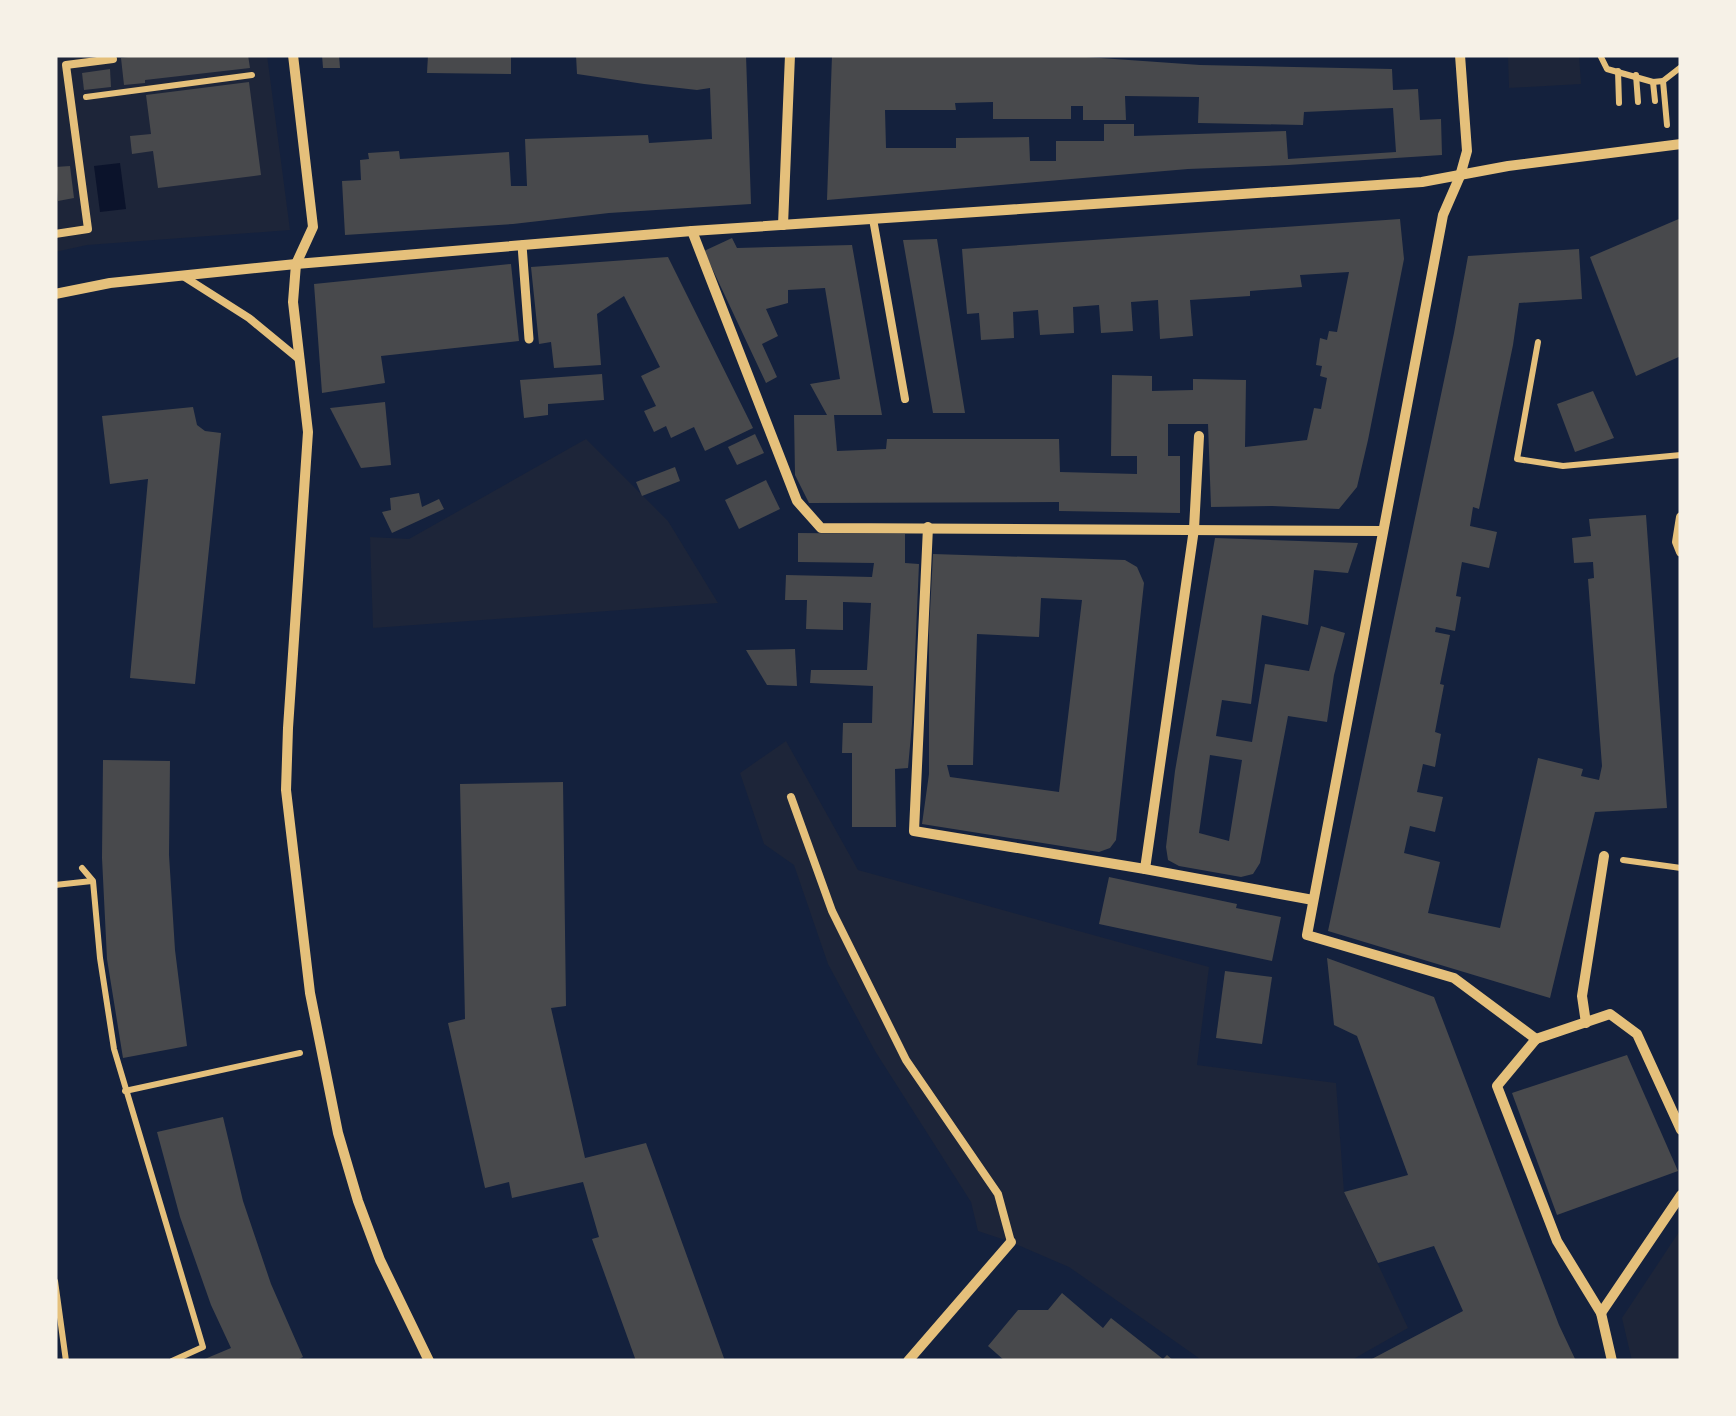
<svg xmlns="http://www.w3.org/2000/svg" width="1736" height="1416" viewBox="0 0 1736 1416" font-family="'Zilla Slab',serif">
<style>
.green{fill:#1d2539}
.water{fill:#0b132b}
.building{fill:#48494c;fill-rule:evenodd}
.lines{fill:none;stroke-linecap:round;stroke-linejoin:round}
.path{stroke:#e5c07b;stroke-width:6}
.service{stroke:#e5c07b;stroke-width:8}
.pedestrian{stroke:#e5c07b;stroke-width:9}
.minor{stroke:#e5c07b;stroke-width:10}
</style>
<rect width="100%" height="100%" fill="#14213d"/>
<g class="green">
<path d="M55 55H267L290 230 87 245 55 252Z"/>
<path d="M1508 55H1579L1581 84 1509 88Z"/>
<path d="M586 439 668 521 718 603 373 628 370 537 409 539Z"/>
<path d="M786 741 858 870 1209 967 1197 1065 1336 1083 1344 1192 1408 1328 1350 1361H1203L1069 1267 1011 1242 978 1231 971 1202 875 1051 828 964 794 865 764 844 740 773Z"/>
<path d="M1681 1229V1361H1632L1622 1318Z"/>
</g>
<path class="water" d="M120 163 126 209 100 212 94 166Z"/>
<g class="building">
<path d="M142 55H248L250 68 145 80V83L124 85 121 58Z"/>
<path d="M322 55H339L340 68H323Z"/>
<path d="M428 55H511V74L427 73Z"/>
<path d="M576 55H746L751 204 609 213 513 224 345 235 342 181 361 180 360 160 369 159 368 153 399 151 400 159 509 152 511 186H527L525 139 648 135 649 143 712 139 710 88 697 90 644 84 577 74Z"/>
<path d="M832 55H1058L1200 65 1392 69 1393 90 1418 89 1420 120 1441 119 1442 155 1288 165 1188 169 827 200ZM1125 96 1199 97 1198 123 1303 125 1304 112 1393 108 1396 152 1288 159 1286 131 1134 136V124H1104V141H1056V161H1030L1029 137 956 138V148H886L885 110H956L955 103 993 102V119H1071V106H1083V120H1126Z"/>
<path d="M110 69 111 87 84 90 82 73Z"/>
<path d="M249 82 261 175 158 188 153 151 132 154 130 136 151 134 146 95Z"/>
<path d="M70 166 74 198 58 201 55 167Z"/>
<path d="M1681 218V356L1636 376 1590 257Z"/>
<path d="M1400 219 1404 259 1368 440 1357 487 1339 509 1272 506 1211 507 1208 424H1168V456H1180V513L1059 511V502L809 503 795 475 794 415H827L810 384 840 379 825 288 788 290V303L766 309 778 336 762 344 777 377 766 383 704 251 732 238 737 248 852 245 882 415H834L837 451 886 449 887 439H1059L1060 472 1137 474V456H1111L1112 375 1152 376V391L1193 390V379L1246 380 1245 447 1307 440 1314 408 1321 409 1327 378 1320 376 1322 366 1316 365 1320 338 1327 340 1329 331 1337 332 1349 272 1300 275 1302 287 1250 291V296L1190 300 1193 336 1160 339 1158 300 1131 302 1133 331 1101 333 1099 305 1073 307 1074 333 1040 335 1038 310 1013 312 1014 338 981 340 979 313 967 314 962 249Z"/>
<path d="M937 239 954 345 965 413H933L903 240Z"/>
<path d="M1579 249 1582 299 1519 303 1513 345 1479 509 1473 507 1470 526 1497 532 1489 568 1462 562 1456 596 1461 597 1455 631 1436 627 1435 632 1450 635 1440 684 1444 685 1435 732 1441 734 1435 767 1423 764 1417 792 1443 797 1435 832 1410 826 1404 853 1440 862 1428 913 1500 928 1538 758 1583 769 1581 776 1599 780 1602 766 1588 579 1594 578 1593 562 1574 563 1572 538 1591 536 1589 519 1646 515 1667 808 1595 812 1550 998 1328 931 1454 333 1468 256Z"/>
<path d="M668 257 753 428 705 451 694 427 671 438 666 426 654 432 644 411 656 406 641 376 660 367 624 296 597 314 601 365 554 368 551 342 539 344 531 267Z"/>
<path d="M511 264 519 341 381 356 385 383 322 393 314 284Z"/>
<path d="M602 374 604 400 548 404V415L524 418 520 380Z"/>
<path d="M1593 391 1614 438 1575 452 1557 404Z"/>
<path d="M385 402 391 465 361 468 330 408Z"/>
<path d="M193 407 197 425 205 431 221 433 195 684 130 678 148 479 110 484 102 416Z"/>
<path d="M755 434 764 453 737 465 728 447Z"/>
<path d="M675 467 680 481 642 496 636 482Z"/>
<path d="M766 480 780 509 739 529 725 500Z"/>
<path d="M419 493 422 507 439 499 444 509 392 533 382 512 391 510 390 498Z"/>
<path d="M798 533 905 534V563L919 564 912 724 908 768 895 769 896 827H852V753H842L843 723H872L873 686 810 683 811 670H867L871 603 843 602V630L806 629 807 600H785L786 575 872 577 874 563 798 562Z"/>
<path d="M1215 538 1358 543 1348 573 1314 570 1308 625 1262 615 1251 704 1222 700 1216 736 1252 742 1265 664 1309 671 1321 626 1345 633 1334 675 1327 722 1288 716 1260 863 1253 874 1241 877 1179 866 1168 860 1166 847 1175 771ZM1210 755 1242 760 1229 841 1199 833Z"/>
<path d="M933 554 1125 560 1137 567 1144 583 1116 840 1110 848 1099 852 922 824 929 774V631ZM1041 598 1082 600 1059 792 950 777 947 765H973L977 634 1039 637Z"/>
<path d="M795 649 797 686 767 685 746 650Z"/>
<path d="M103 760 170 761 169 855 175 950 187 1046 123 1058 107 959 102 858Z"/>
<path d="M563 782 566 1006 551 1008 585 1158 646 1143 725 1361H636L592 1239 599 1237 583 1182 512 1198 509 1182 485 1188 448 1023 465 1019 460 784Z"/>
<path d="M1109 877 1237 904 1236 908 1281 917 1272 961 1099 924Z"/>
<path d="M1327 958 1434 997 1559 1325 1576 1361H1368L1463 1311 1434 1246 1378 1263 1344 1192 1408 1175 1357 1036 1334 1025Z"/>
<path d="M1225 971 1272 977 1262 1044 1216 1038Z"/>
<path d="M1627 1055 1678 1171 1557 1215 1512 1093Z"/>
<path d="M223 1117 243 1201 271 1284 303 1357 295 1361H200L231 1348 211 1305 180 1217 157 1132Z"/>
<path d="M1062 1293 1103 1328 1111 1318 1163 1359 1167 1355 1174 1361H1005L988 1346 1018 1310H1048Z"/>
</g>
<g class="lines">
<g class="path">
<path d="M1600 55 1607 69 1653 82 1663 81 1681 67"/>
<path d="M1618 71 1619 103"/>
<path d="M1636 75 1638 102"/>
<path d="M1663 81 1667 125"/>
<path d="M1653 82 1655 101"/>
<path d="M86 97 252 75"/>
<path d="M1538 342 1517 459 1563 466 1681 455"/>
<path d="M1623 860 1681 868"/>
<path d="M82 868 93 881 100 958 114 1049 203 1347 172 1361"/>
<path d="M55 885 92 881"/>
<path d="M125 1091 300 1053"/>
<path d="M55 1281 66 1361"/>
</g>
<g class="service">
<path d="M873 219 905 399"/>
<path d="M55 234 88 229 66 65 113 59"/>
<path d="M183 276 249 318 300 360"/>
<path d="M791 797 832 911 906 1060 998 1194 1011 1242"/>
</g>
<path class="pedestrian" d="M522 245 529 339"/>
<g class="minor">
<path d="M293 55 313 227 296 264 293 302 308 432 288 728 286 790 310 993 338 1133 358 1201 380 1260 429 1361"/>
<path d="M1460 55 1467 151 1460 176 1443 215 1307 935 1454 978 1536 1039"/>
<path d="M783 225 790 55"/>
<path d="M692 231 797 501 821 528 1382 531"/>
<path d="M55 294 110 283 296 264 692 231 1422 182 1508 166 1681 144"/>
<path d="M1681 517 1677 542 1681 552"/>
<path d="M928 527 914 831 1145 869 1313 900"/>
<path d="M1145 869 1194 529 1199 436"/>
<path d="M1586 1023 1582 996 1604 856"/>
<path d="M1536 1039 1497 1086 1557 1241 1601 1313 1612 1361"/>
<path d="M1536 1039 1610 1014 1637 1034 1681 1130"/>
<path d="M1601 1313 1681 1195"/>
<path d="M908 1361 1011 1242"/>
</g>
</g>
<rect width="1736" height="1416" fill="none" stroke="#f6f1e7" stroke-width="115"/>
</svg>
